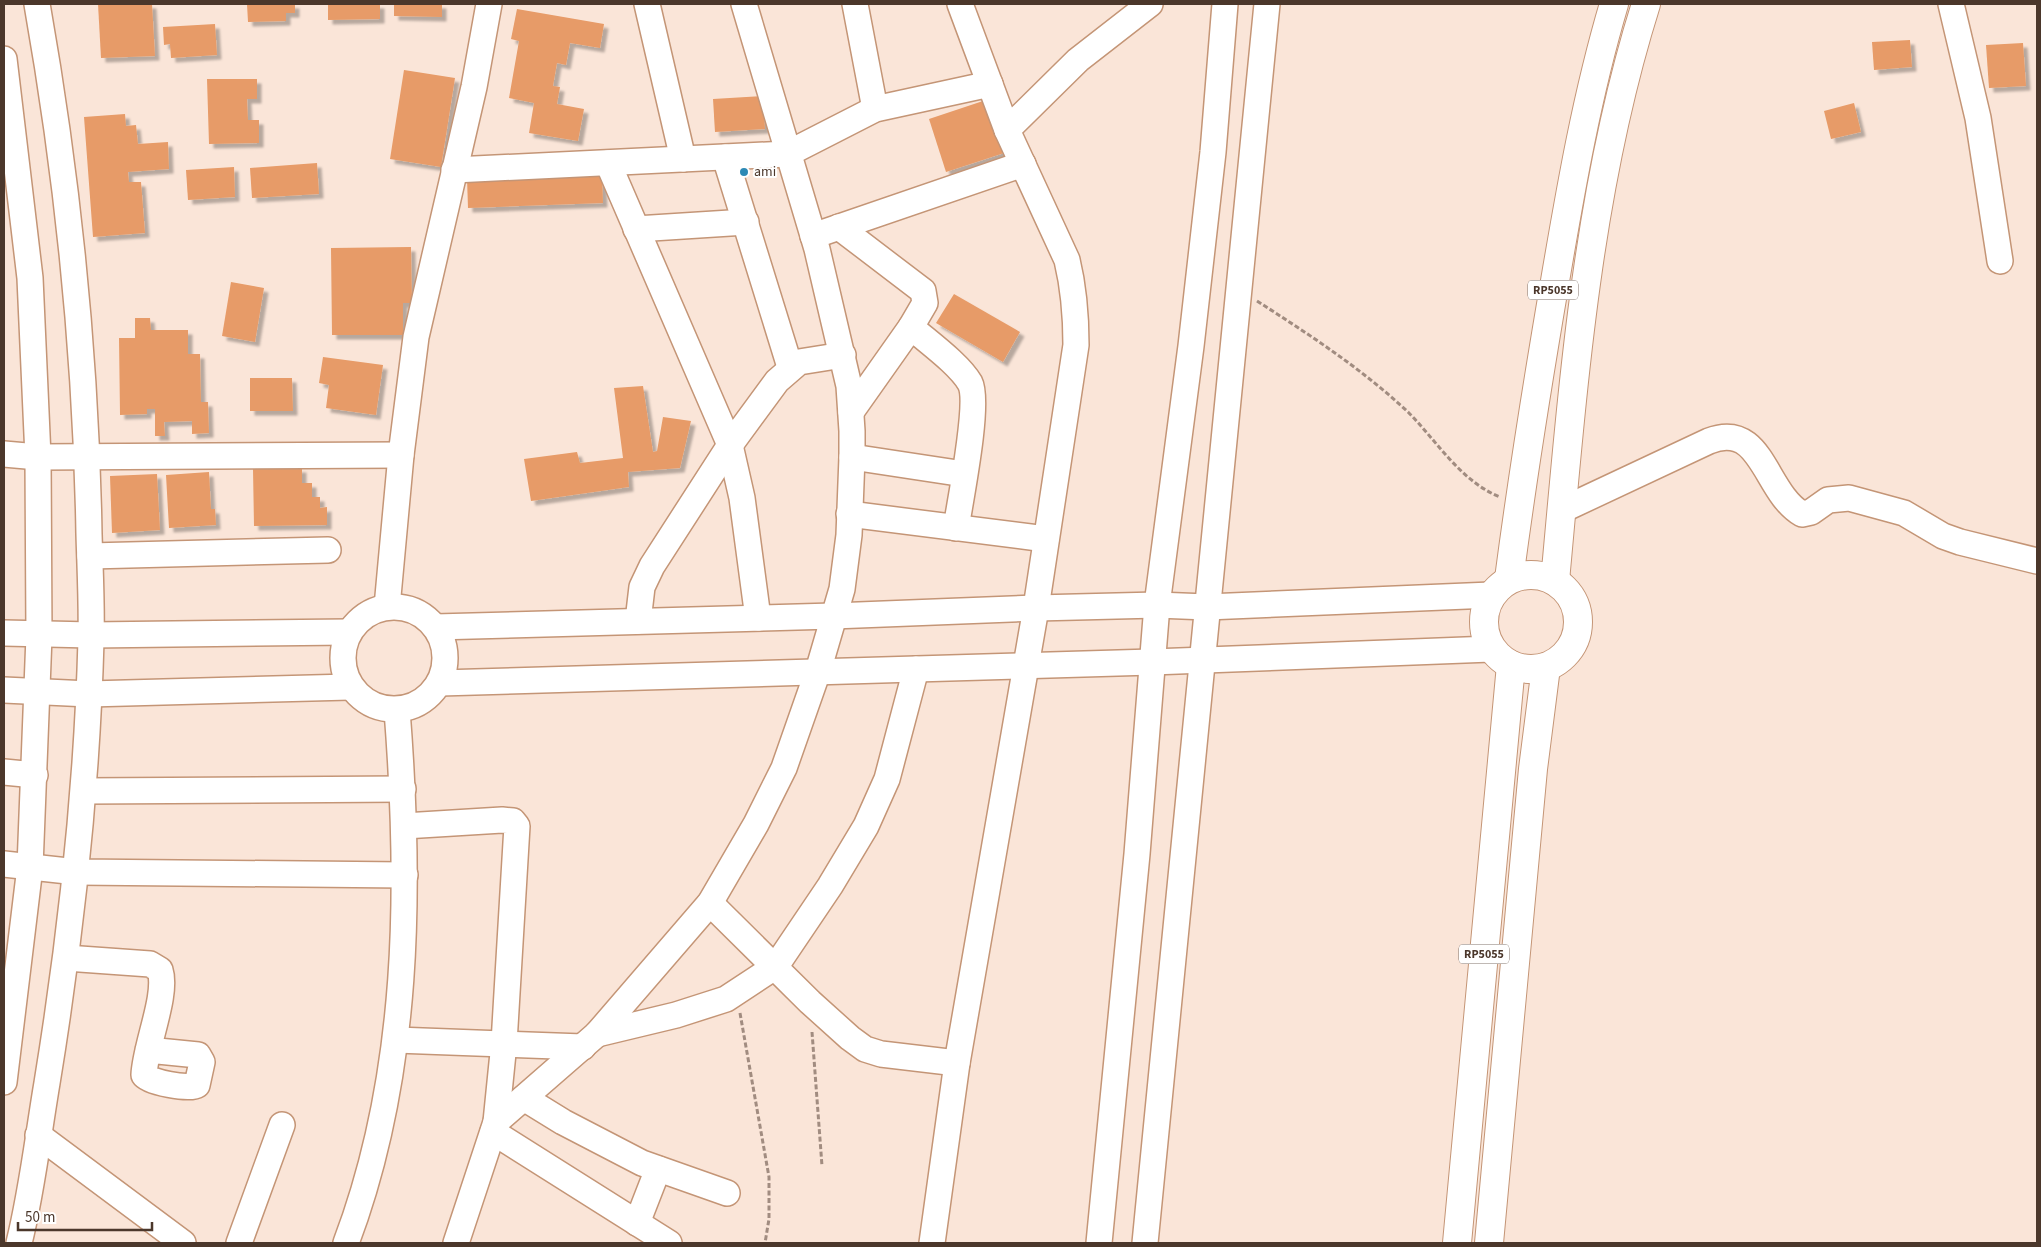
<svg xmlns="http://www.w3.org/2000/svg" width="2041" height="1247" viewBox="0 0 2041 1247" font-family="'Source Sans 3',sans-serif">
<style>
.building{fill:#e79b67;filter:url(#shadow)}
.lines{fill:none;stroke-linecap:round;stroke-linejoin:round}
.minor-casing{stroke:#c49576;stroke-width:28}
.highway-casing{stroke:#c49576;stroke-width:30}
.path{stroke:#a18c80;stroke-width:3;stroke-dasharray:5 2.5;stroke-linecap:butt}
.minor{stroke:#fff;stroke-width:25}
.highway{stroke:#fff;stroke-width:28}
.poi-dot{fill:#2d89b5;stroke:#fff;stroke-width:2}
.labels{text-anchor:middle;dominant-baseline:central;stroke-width:4;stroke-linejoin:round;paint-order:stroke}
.shield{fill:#fff;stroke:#81736b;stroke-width:1}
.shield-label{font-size:12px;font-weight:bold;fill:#4b372b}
.poi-label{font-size:14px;fill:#4b372b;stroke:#fff;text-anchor:start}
</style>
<defs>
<filter id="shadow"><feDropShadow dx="4.5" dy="4.5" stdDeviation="1" flood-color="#0004"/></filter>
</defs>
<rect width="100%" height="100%" fill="#fae5d8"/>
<g class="building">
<path d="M98 4H152L155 56 101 58Z"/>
<path d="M247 4H295V13H286V21L248 22Z"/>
<path d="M328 4H380V19L328 20Z"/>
<path d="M394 4H442V17L394 16Z"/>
<path d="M517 9 604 24 600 48 570 43 566 65 557 63 553 86 560 87 557 104 584 109 578 141 529 133 534 103 509 98 519 41 511 39Z"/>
<path d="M215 24 217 55 171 58 170 44 164 45 163 27Z"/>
<path d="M1910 40 1912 67 1874 70 1872 42Z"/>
<path d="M2023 43 2026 86 1989 88 1986 45Z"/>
<path d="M404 70 455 78 441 167 390 159Z"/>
<path d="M207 79H257V99H247L248 120H259V143L209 144Z"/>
<path d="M763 96 765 129 715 132 713 99Z"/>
<path d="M989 99 1007 152 946 172 929 119Z"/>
<path d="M1854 103 1861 132 1831 139 1824 111Z"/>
<path d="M125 114 126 126 136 125 138 144 168 142 169 169 128 172 129 182H141L145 233 93 237 84 117Z"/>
<path d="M317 163 319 194 252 198 250 168Z"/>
<path d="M234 167 235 197 188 200 186 170Z"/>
<path d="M602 173 603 203 468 208 467 178Z"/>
<path d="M411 247 412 303H403V335H332L331 248Z"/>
<path d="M231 282 264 288 255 342 222 336Z"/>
<path d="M954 294 1020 332 1003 362 936 323Z"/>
<path d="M135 318H150L151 330H188V354H200L201 402H208L209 433 192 434V421L164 422 165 436H155V409H147V414L120 415 119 338H135Z"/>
<path d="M323 357 383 365 376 415 326 408 329 385 319 383Z"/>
<path d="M250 378H292L293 411H250Z"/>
<path d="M643 386 653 452 657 451 663 417 691 421 680 468 628 472 629 487 531 501 524 459 577 452 580 463 623 458 614 388Z"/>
<path d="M302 468V483H312V497H320V508L327 507V525L254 526 253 469Z"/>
<path d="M209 472 211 509H215L216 525 169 528 166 475Z"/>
<path d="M157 474 160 530 112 533 110 476Z"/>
</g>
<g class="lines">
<defs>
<g id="minor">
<path d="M647 4 683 159"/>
<path d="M855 4 875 109"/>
<path d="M1951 4 1978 118 2000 261"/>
<path d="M4 59 30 278 38 457 39 636 30 867 4 1082"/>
<path d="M1007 130 1078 60 1150 4"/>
<path d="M725 157 790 367"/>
<path d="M608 163 730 445 742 498 758 618"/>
<path d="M454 170 787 154 875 109 990 84"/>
<path d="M839 227 923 291 925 303 911 327"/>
<path d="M636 229 746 222"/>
<path d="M813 236 1023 164"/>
<path d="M851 412 911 327C928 342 959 364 970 383 980 402 960 502 956 528"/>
<path d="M4 454 38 457 401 455"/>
<path d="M852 457 964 474"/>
<path d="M1562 510 1709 441C1763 420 1764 492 1802 514L1811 512 1828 500 1849 498 1904 513 1943 536 1960 542 2037 561"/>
<path d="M849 514 1046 539"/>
<path d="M90 556 328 550"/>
<circle cx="394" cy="658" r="51"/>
<path d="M387 607 401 455 416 337 474 87 489 4"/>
<path d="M638 621 642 587 652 566 730 445 777 381 799 362 843 355"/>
<path d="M435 627 833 616 1036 608 1157 605 1207 607 1491 595"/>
<path d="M4 633 91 635 349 632"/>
<path d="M440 683 1152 662 1491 649"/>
<path d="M4 690 89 694 350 687"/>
<path d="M4 772 35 775"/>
<path d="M84 791 403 789"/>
<path d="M404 826 502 820 513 821 517 826 504 1043 496 1122 456 1243"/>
<path d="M4 864 77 872 405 875"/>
<path d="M710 903 810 1002 850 1038 865 1049 881 1054 957 1063"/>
<path d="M66 958 150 964 160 970C168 995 145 1046 144 1075 148 1082 190 1090 197 1085L202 1062 198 1055 148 1050"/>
<path d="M597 1034 676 1015 726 999 776 966 830 886 866 826 887 779 916 669"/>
<path d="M396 1040 583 1047"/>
<path d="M524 1098 563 1122 642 1163 727 1193"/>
<path d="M496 1122 597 1034 710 903 756 824 784 768 818 671 842 589 849 535 852 457V431L849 386 817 249 744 4"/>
<path d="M493 1132 669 1243"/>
<path d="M38 1135 183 1243"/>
<path d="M637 1223 658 1169"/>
<path d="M19 1243C32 1191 38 1136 47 1083 71 936 87 789 91 640 92 605 90 569 89 534 86 356 68 179 37 4"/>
<path d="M239 1243 282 1125"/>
<path d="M346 1243C410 1074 411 888 397 710"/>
<path d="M932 1243 957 1063 1036 608 1076 345C1076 316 1074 289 1067 260L1007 130 960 4"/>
<path d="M1099 1243 1137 854 1157 605 1191 346 1213 152 1225 4"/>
<path d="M1145 1243 1267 4"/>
</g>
<g id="highway">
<circle cx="1531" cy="622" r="47"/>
<path d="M1509 579C1522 480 1538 380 1555 281 1571 187 1587 95 1614 4"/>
<path d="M1555 581C1573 386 1587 191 1646 4"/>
<path d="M1457 1243 1511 665"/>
<path d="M1489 1243 1533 769 1546 667"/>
</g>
</defs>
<use href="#minor" class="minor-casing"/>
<use href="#highway" class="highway-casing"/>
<g class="path">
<path d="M1257 301C1310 335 1362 369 1408 412 1437 441 1460 481 1500 497"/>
<path d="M740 1013 769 1177V1219L765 1243"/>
<path d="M812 1032 822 1166"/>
</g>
<use href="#minor" class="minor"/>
<use href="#highway" class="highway"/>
</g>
<circle class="poi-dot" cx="744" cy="172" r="5"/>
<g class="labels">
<g class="shield">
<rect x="1528" y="280.5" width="50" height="19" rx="4"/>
<rect x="1459" y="944.5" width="50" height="19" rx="4"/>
</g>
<g class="shield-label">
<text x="1553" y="290">RP5055</text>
<text x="1484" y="954">RP5055</text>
</g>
<g class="poi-label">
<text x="754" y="172">ami</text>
</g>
</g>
<rect width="2041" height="1247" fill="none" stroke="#4b372b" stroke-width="10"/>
<path d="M18 1222v8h134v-8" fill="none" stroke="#4b372b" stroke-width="2.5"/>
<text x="25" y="1222" font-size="15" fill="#4b372b" stroke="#ffffff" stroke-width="4" paint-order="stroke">50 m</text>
</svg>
